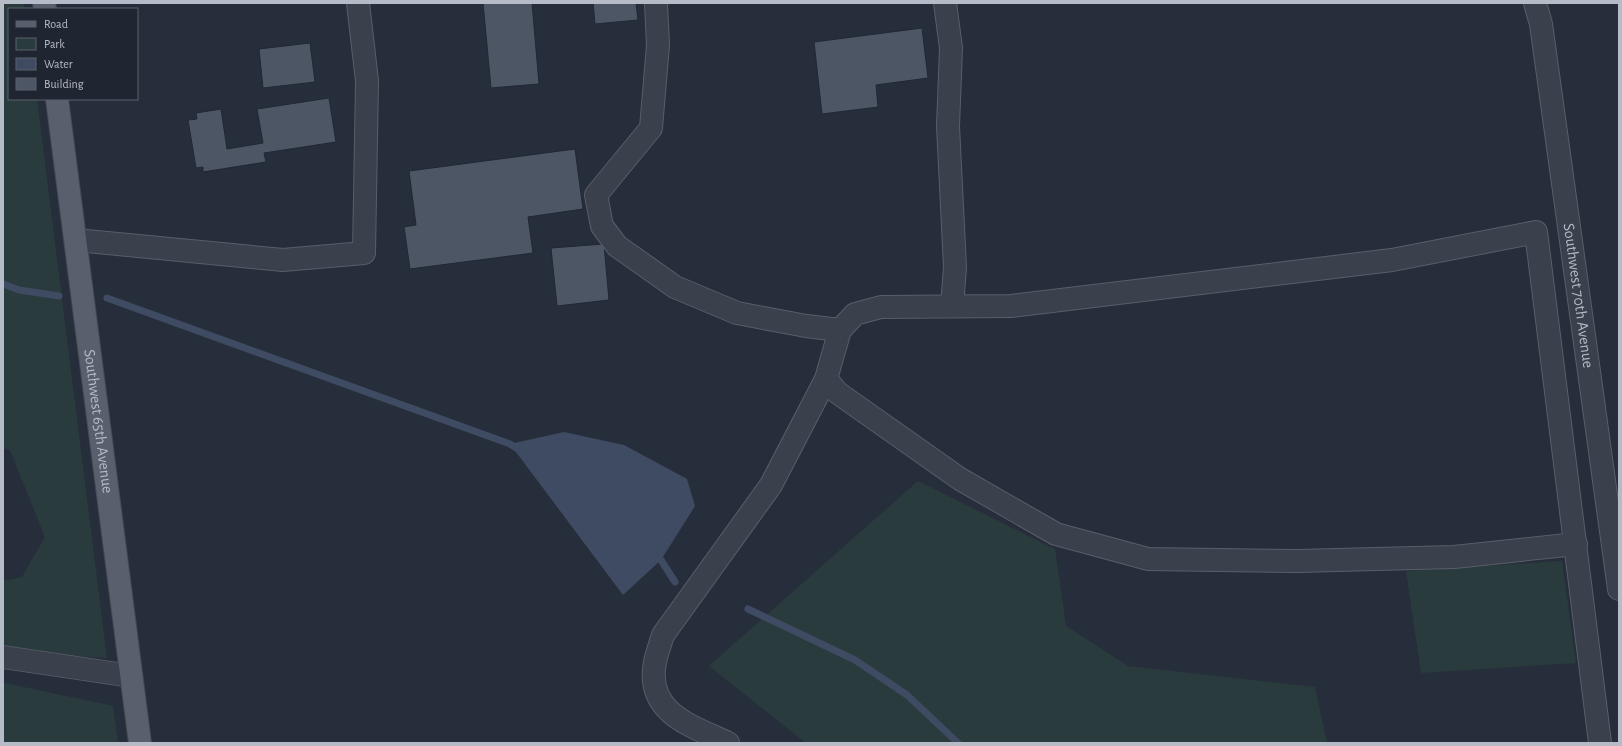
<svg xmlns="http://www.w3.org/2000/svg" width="1622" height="746" viewBox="0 0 1622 746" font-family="'Alegreya Sans',sans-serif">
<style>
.green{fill:#2a3b3d}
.water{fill:#3e4b62}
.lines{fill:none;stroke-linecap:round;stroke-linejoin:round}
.stream{stroke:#3e4b62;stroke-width:7}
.building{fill:#4d5665;stroke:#212733}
.minor-casing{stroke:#585e6a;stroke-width:24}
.major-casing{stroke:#434955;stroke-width:24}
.minor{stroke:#3a404c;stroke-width:22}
.major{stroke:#595f6c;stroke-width:22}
.labels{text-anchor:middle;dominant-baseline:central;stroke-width:3.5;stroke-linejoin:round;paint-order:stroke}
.street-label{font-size:16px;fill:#b6bcc7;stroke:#1f2531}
</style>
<rect width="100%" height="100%" fill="#272e3b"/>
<g class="green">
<path d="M3 3H24L25 9H9V99H37L107 658 3 651V581L22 577 45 537 10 450 3 448Z"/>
<path d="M918 481 1055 549 1066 626 1128 666 1315 687 1327 743H806L709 666Z"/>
<path d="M1562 561 1576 663 1421 673 1406 571Z"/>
<path d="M5 683 113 706 118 743H3V684Z"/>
</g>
<path class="water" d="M564 432 624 445 687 479 695 506 661 560 623 595 510 444Z"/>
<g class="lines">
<g class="stream">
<path d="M3 284 19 290 59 296"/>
<path d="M107 298 510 444 518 449"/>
<path d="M654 556 661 560 675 582"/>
<path d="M748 609 855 660 907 695 958 743"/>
</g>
</g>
<g class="building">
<path d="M483 3H532L539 84 491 88Z"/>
<path d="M593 3H636L638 20 595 24Z"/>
<path d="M922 28 928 78 876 85 878 107 822 114 814 42Z"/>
<path d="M310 43 315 82 263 88 259 49Z"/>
<path d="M329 98 336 142 264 153 266 162 203 172V167L196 168 188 120 197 119 196 113 221 109 227 149 263 143 257 109Z"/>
<path d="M575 149 583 209 528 217 533 253 410 269 404 227 416 225 409 171Z"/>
<path d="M604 244 609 300 557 306 551 248Z"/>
</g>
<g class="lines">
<defs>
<g id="minor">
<path d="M656 3 658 45 651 128 596 195 602 226 617 246 675 287 737 313 806 326 840 330"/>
<path d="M945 3 951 48 948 126 955 267 952 306"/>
<path id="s1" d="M1535 3 1541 24 1619 589"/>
<path d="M76 240 283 260 364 253 367 81 358 3"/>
<path d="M826 379 838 393 960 479 1056 534 1148 559 1298 561 1454 557 1576 544"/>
<path d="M3 657 131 676"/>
<path d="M728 743C692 726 645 713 655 662 657 653 660 644 663 635L771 485 826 379 840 330 855 314 881 307 1011 306 1392 260 1536 232 1600 743"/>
</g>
<g id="major">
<path d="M44 3 45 9"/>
<path id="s2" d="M57 99 140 743"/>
</g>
</defs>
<use href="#minor" class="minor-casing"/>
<use href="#major" class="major-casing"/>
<use href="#minor" class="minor"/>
<use href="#major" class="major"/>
</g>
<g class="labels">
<g class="street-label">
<text stroke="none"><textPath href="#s1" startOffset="296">Southwest 70th Avenue</textPath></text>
<text stroke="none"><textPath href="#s2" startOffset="325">Southwest 65th Avenue</textPath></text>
</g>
</g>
<rect width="1622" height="746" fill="none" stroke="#b6bcc7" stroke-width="8"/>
<rect x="8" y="8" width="130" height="92" fill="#1f2531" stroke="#5b616d"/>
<rect x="16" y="21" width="20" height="6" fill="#595f6c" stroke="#5b616d"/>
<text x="44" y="28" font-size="12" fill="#b6bcc7">Road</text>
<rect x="16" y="38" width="20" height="12" fill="#2a3b3d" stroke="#5b616d"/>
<text x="44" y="48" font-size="12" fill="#b6bcc7">Park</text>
<rect x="16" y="58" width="20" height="12" fill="#3e4b62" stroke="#5b616d"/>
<text x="44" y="68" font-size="12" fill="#b6bcc7">Water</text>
<rect x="16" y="78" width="20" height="12" fill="#4d5665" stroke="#5b616d"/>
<text x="44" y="88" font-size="12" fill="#b6bcc7">Building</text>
</svg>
